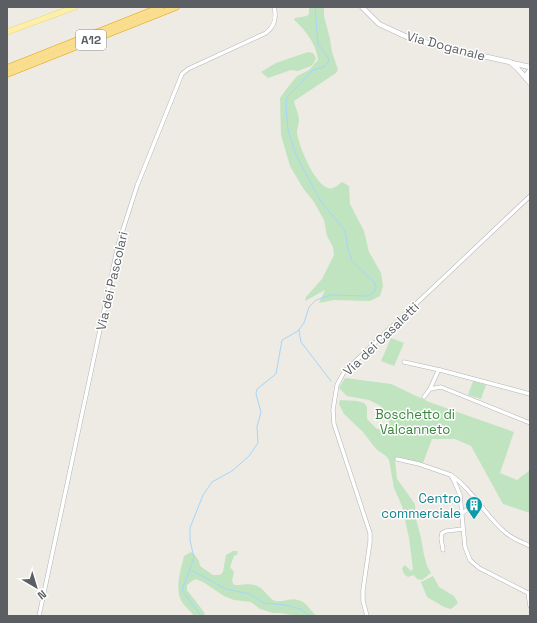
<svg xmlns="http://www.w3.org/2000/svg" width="537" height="623" viewBox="0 0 537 623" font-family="'Space Grotesk',sans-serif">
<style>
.green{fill:#c0e4c0}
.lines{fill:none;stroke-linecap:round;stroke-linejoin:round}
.stream{stroke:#a5d6fc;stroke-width:1}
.street-casing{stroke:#b1b4b8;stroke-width:4.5}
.secondary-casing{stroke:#b2b6ba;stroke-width:5.5}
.primary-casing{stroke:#ecc45d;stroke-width:6}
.highway-casing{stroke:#e8a308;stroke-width:7}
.street{stroke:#fff;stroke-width:3.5}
.secondary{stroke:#fff;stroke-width:4.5}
.primary{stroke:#fcefaa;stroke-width:5.5}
.highway{stroke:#f9de8f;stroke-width:6}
.labels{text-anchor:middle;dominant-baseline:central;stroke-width:3;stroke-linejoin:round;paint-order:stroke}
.shield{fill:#fff;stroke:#8c8f92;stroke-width:1}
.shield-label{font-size:12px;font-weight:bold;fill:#5b5f63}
.street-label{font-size:13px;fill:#5b5f63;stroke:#fff}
.park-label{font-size:13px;fill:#38853c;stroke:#fff}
.culture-label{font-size:13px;fill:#0d838f;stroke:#fff;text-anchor:end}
</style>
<rect width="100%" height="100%" fill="#edebe3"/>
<g class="green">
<path d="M309 7H324V16L330 39 332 52 338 70 336 73 294 101C295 107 299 114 299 120 299 124 297 128 297 132 298 145 315 185 328 188 333 190 338 185 342 182L349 186 350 204 364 231 369 252 381 273 383 286 380 296 370 301 334 300 319 303 325 290 305 301 306 297 322 279 334 255 333 247 327 236 324 220 314 202 303 188 290 166 281 135 280 98 288 87 297 76 309 70 318 60C317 45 305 29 294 20L295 18 307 16 309 14Z"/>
<path d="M308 52 313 53 316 58 314 63 311 66 298 71 291 70 268 78 261 72 276 63Z"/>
<path d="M391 338 404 343 394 366 381 361Z"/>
<path d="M345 378 391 384 429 402 514 432 500 473 517 480 530 470V513L503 504 471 446 455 439H432L423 463 404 459H396L395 460 397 479 415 504 416 519 421 538 424 555 427 566 431 573 422 580 417 579 414 575 408 577 404 574 402 568 405 565 411 571 413 569 409 538 402 506 394 488 389 460 386 456 376 449 363 432 344 414 339 404 340 400 357 401 364 403 367 407V419L377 429H385L390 424 381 406 369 400 347 396 339 388Z"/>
<path d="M473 381 486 385 481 399 468 395Z"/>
<path d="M233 551H237L238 554 234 556 230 567 234 572 232 581 234 585C247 585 254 581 264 591 266 593 270 598 273 600 281 604 290 597 298 600 307 602 310 611 317 616H297L280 613H273L260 609 251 602 234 600 224 596 203 582 196 579 192 581 187 585V590L204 612 205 616H194C191 611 185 607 182 602 174 588 181 570 184 556L191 552 194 554 199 561 200 566 213 575H220L223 572 226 555Z"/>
<path d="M433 576 439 587 454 596 458 603 451 609 444 607 427 597 421 582Z"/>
</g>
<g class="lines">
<g class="stream">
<path d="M299 330 301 342 331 381"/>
<path d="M191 570 226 589 250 594 263 603 286 605 300 609 310 616"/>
<path d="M201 616 182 590 194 558 190 540V528L203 495 212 482 232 471 249 456 258 443 257 427 261 412 256 394 257 389 276 374 282 340 298 331 304 323 309 307 316 300 331 295 367 296 373 293 376 287 375 283 352 261 348 249 345 231 320 200 296 155 288 130 286 106 287 97 313 70 324 67 329 61 328 58 318 44 315 7"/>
</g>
<defs>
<g id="street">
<path d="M404 362 440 370"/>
<path d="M430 389 438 371 440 370 530 394"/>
<path d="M424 397 430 389 441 387 530 423"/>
<path d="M397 459 419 464 451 475"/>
<path d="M462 513 471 507 483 508"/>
<path d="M530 546C522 542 513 539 506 533 485 516 473 490 451 475L455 483 460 495 465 547 470 560 479 568 530 594"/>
<path d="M443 550 441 538 442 533 446 531 463 529"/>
<path d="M528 593 530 606"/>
<path d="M39 616 118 245 137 186 182 74 188 69 266 33C275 26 277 18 274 7"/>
<path d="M367 616 363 601V590L370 542V533L334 424 333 410 337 385 344 372 530 196"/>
</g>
<g id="secondary">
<path d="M362 7 379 24 407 37 438 46 510 62 517 68 530 83"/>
<path d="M512 63 530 67"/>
<path d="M527 79V74L530 70"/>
</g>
<path id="primary" d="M7 32 75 7"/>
<g id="highway">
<path d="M7 68 161 7"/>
<path d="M7 74 176 7"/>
</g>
</defs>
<use href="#street" class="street-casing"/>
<use href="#secondary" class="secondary-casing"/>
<use href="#primary" class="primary-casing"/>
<use href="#highway" class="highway-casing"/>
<use href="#street" class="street"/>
<use href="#secondary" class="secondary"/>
<use href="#primary" class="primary"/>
<use href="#highway" class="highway"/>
</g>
<defs>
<symbol id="building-pin" viewBox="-11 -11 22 30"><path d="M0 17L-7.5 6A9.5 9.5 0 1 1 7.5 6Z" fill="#0f9aa8" stroke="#fff"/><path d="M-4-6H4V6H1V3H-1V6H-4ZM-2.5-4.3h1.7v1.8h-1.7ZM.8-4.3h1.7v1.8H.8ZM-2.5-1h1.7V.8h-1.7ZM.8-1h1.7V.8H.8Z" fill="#fff"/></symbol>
</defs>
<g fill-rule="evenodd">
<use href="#building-pin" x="464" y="495" width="20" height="27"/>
</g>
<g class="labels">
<rect class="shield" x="76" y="30" width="30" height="20" rx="3"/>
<g class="shield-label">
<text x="91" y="40">A12</text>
</g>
<g class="street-label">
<text transform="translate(446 46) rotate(15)">Via Doganale</text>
<text transform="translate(112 281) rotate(-77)">Via dei Pascolari</text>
<text transform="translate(381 339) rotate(-44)">Via dei Casaletti</text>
</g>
<g class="park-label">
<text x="415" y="414">Boschetto di<tspan x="415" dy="15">Valcanneto</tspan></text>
</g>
<g class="culture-label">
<text x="461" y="498">Centro<tspan x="461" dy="15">commerciale</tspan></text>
</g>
</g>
<rect width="537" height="623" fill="none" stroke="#5b5f63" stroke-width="16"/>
<g transform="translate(36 587) rotate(142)" stroke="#ffffff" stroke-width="3" paint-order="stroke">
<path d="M0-3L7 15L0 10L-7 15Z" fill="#5b5f63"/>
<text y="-6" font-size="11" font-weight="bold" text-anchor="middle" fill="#5b5f63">N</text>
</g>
</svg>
